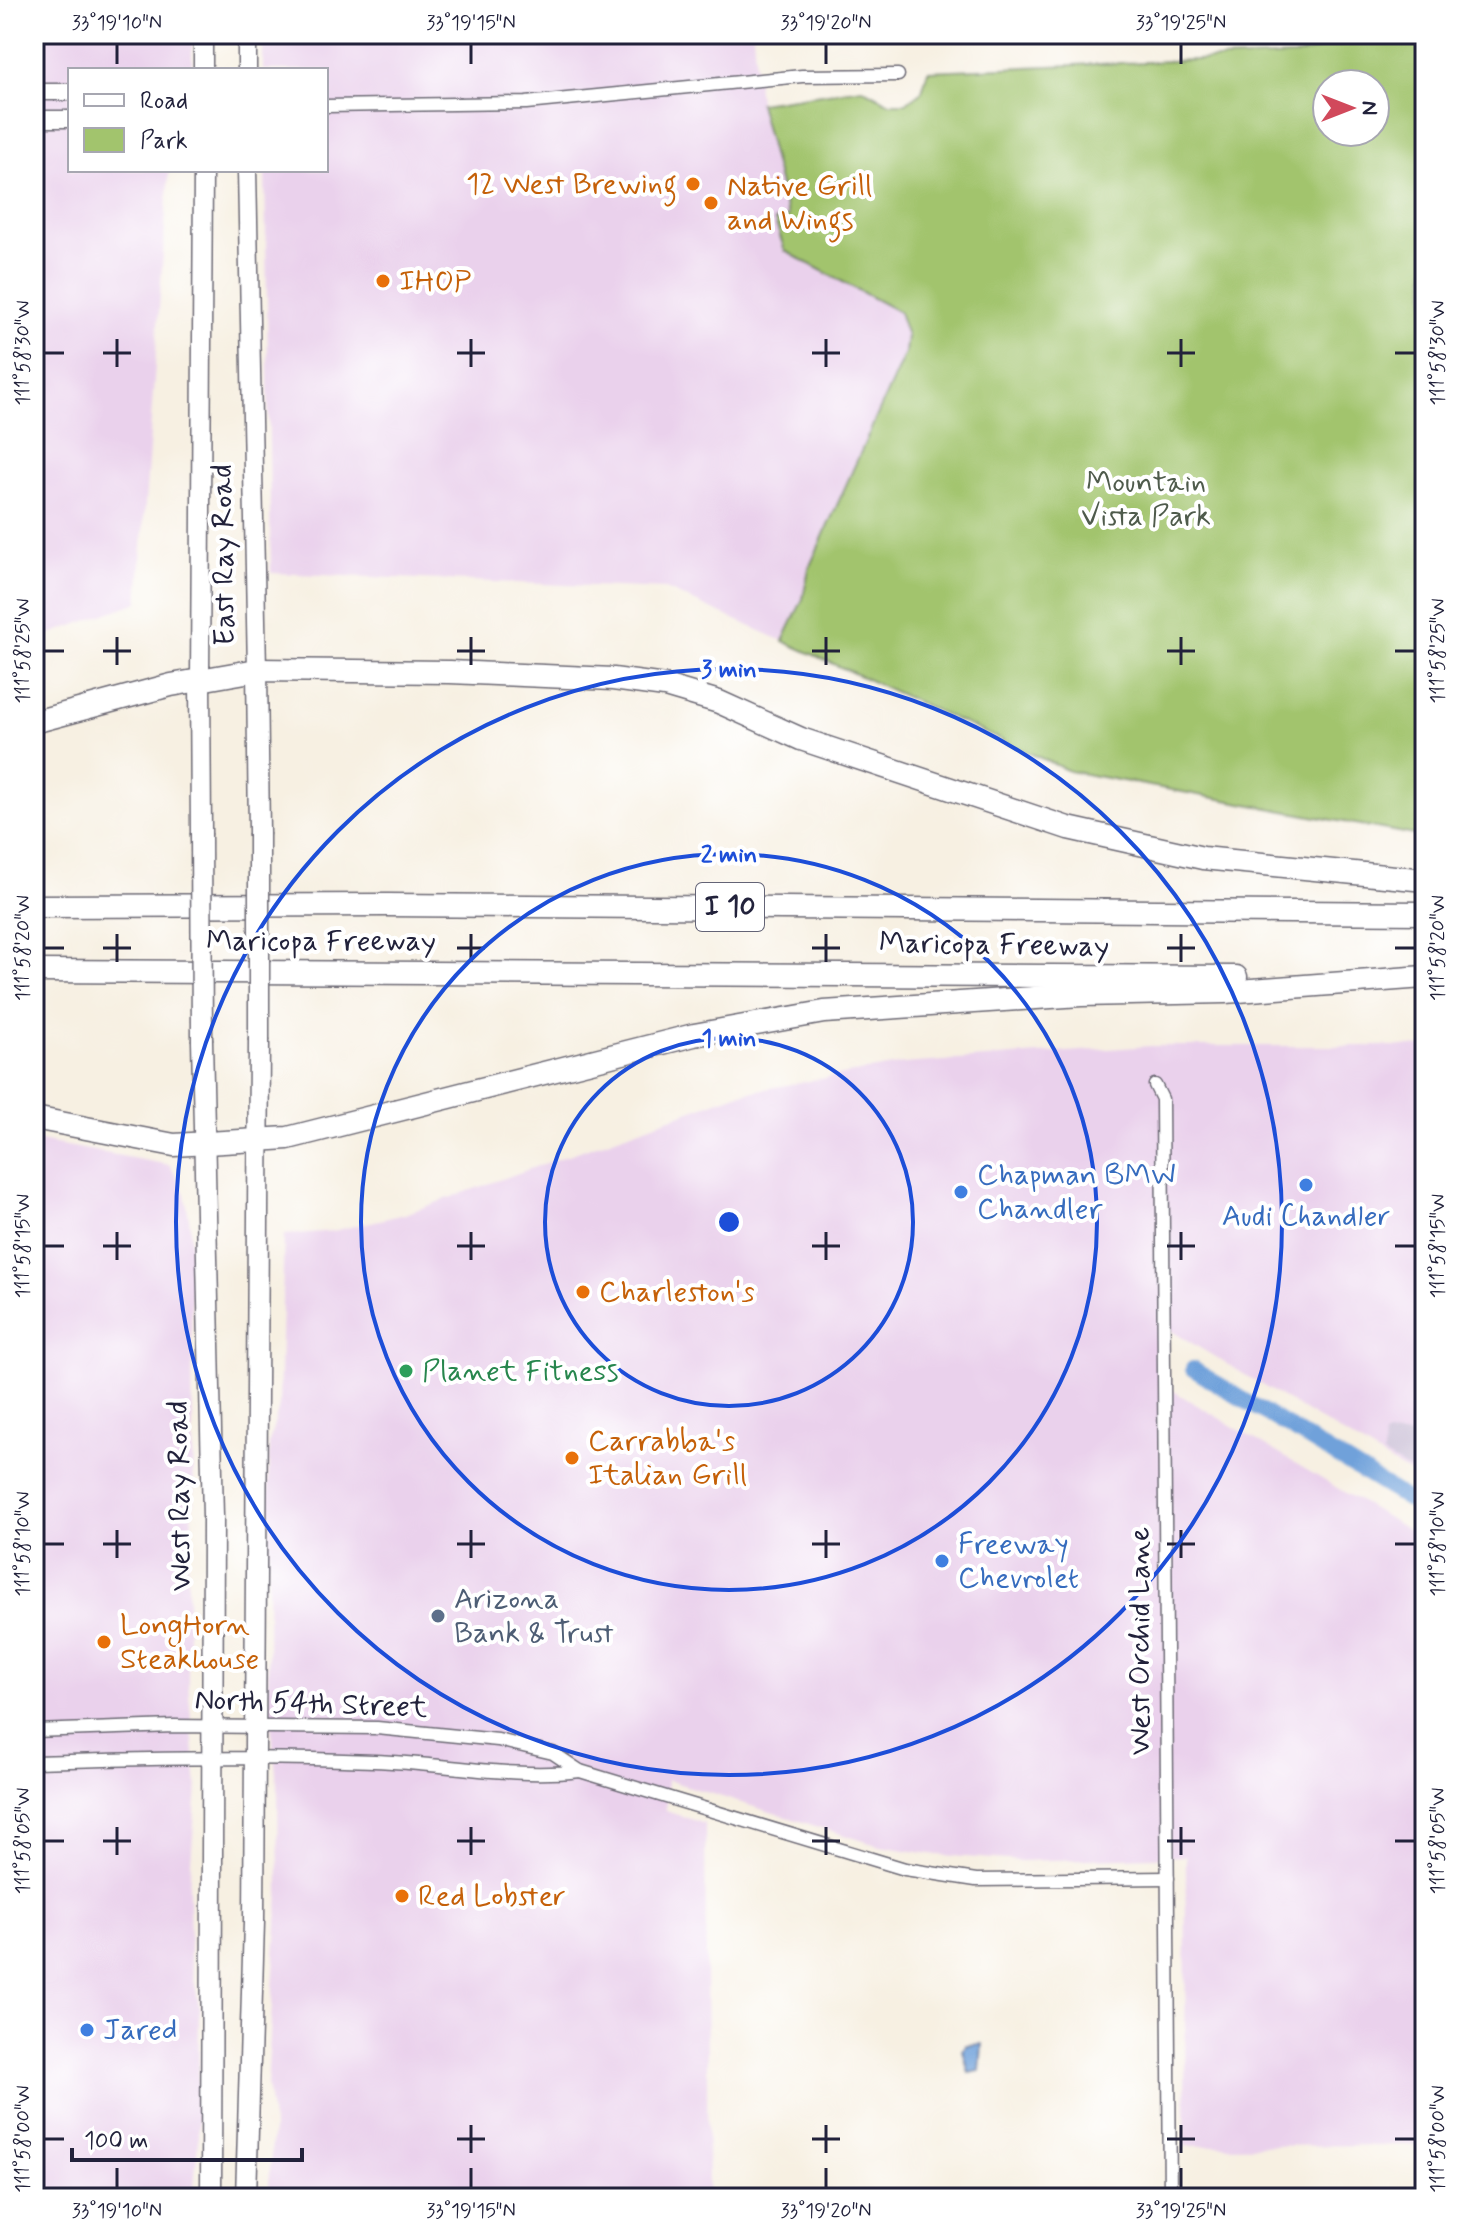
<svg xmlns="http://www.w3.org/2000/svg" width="1459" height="2232" viewBox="0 0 1459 2232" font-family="Mynerve,sans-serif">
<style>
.built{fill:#ead1ec}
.industrial{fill:#cabfd6}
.green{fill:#a2c46d;stroke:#627354;stroke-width:2;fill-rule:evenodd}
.water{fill:#6fa1da;stroke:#48628a;stroke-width:2}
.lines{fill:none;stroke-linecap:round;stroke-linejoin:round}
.canal{stroke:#6fa1da;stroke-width:16}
.minor-casing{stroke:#6d6a75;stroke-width:15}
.tertiary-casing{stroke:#6d6a75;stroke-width:19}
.secondary-casing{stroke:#6d6a75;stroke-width:21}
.primary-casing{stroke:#6d6a75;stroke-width:23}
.motorway-casing{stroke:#6d6a75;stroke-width:25}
.minor{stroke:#fff;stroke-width:12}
.tertiary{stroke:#fff;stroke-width:16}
.secondary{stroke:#fff;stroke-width:18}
.primary{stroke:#fff;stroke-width:20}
.motorway{stroke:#fff;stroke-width:22}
.primary-bridge-casing{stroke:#6d6a75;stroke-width:23;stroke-linecap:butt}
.primary-bridge{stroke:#fff;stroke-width:20}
.ticks{fill:none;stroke:#22223b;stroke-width:3}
.ring{fill:none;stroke:#1d4ed8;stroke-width:4}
.food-dot{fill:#e8710a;stroke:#fff;stroke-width:3}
.shop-dot{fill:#3f7fe0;stroke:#fff;stroke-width:3}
.leisure-dot{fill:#2e9e5b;stroke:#fff;stroke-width:3}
.service-dot{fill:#5c6f8a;stroke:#fff;stroke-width:3}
.labels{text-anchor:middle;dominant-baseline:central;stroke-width:8;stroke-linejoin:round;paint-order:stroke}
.shield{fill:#fff;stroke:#646476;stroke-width:2}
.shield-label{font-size:28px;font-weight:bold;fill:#22223b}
.food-label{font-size:30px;fill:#c56008;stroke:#fff;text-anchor:start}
.park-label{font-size:30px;fill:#4f5b4c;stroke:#fff}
.street-label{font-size:30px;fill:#22223b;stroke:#fff}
.shop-label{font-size:30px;fill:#366cbe;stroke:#fff;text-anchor:start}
.leisure-label{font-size:30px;fill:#27864d;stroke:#fff;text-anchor:start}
.service-label{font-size:30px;fill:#4e5e75;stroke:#fff;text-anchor:start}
.centre{fill:#1d4ed8;stroke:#fff;stroke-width:4}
.ring-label{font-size:24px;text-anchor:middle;font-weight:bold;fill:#1d4ed8;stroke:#fff;stroke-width:8;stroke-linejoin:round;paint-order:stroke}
.neatline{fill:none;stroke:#22223b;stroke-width:3}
.ticks-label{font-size:20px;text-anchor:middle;fill:#22223b}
</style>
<rect width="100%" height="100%" fill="#fff"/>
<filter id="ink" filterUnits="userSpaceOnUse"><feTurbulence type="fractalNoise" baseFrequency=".0125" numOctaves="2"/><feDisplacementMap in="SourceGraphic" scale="16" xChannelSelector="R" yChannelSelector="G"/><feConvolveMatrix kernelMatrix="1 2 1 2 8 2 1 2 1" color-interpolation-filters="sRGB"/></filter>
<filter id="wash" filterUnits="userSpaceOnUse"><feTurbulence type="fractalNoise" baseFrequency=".006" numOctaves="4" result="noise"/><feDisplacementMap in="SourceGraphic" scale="32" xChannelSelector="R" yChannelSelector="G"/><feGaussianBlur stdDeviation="1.8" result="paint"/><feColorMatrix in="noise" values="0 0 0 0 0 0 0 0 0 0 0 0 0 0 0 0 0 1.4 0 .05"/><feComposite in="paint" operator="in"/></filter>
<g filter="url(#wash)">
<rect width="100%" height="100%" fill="#f7f0e2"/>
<g class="built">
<path d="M34 34H192V62L190 70H70V170H169L138 602 34 640Z"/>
<path d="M263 34H753L759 103 788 217 775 221 785 251 900 312 907 336 905 353 809 568 803 599 783 641 666 589 271 573 265 170H326V70H263Z"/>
<path d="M1150 1046H1425V1483L1165 1327V1386L1425 1540V2145L1185 2146 1186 1856 1021 1861 937 1855 880 1846 667 1780 666 1811 705 1824 708 2198H268L273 2127 267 2085 279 1893 278 1794 268 1692 269 1443 279 1406 284 1235 333 1231 405 1214 737 1094 903 1064Z"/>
<path d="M34 1140 170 1165 185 1194 190 1225 194 1498 188 1557V1683L197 1787 189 1887 190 1958 199 2006 198 2140 193 2198H34Z"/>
</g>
<path class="industrial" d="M1384 1435H1417L1418 1475 1383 1455Z"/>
<path class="green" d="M1379 34H1425V837L1069 771 783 641 803 599 809 568 905 353 907 336 899 312 785 251 775 221 788 217 759 103 862 88 890 103H906L922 91 928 71 1294 56ZM1327 84H1375V132H1327Z"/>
<path class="water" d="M982 2044 980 2071 969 2073 963 2050 966 2045Z"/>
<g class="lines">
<path class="canal" d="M1193 1369 1425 1510"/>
</g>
</g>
<g filter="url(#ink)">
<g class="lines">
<defs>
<g id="minor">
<path d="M326 106 526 103 802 76 898 75"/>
<path d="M1155 1085 1162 1099 1170 2198"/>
<path d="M34 1731 174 1726 377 1728 498 1740 553 1753 580 1771 905 1869 976 1880 1168 1878"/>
<path d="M34 1762C148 1758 261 1756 374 1761 443 1763 512 1779 580 1771"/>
</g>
<g id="tertiary">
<path d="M34 92H70"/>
<path d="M34 119H70"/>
</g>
<g id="secondary">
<path d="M203 34V70"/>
<path d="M247 34V70"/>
<path d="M247 170 257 670"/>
<path d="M200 679 203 170"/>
</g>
<g id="primary">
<path d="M257 670 259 833"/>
<path d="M200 679 201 833"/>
<path d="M202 1041 213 1517 211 2198"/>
<path d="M246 2198 254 1922 259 1041"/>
</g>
<g id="motorway">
<path d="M34 722 171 685 257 670 450 672 613 679 665 686 719 702 801 739 1068 828 1203 858 1425 880"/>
<path d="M34 906 387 905 1425 913"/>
<path d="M34 971 1236 977"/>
<path d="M34 1118 174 1145 288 1138 694 1035 824 1012 1081 995 1225 992 1424 977"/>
</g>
</defs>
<use href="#minor" class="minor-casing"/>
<use href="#tertiary" class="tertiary-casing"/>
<use href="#secondary" class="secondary-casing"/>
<use href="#primary" class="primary-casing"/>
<use href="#motorway" class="motorway-casing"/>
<use href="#minor" class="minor"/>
<use href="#tertiary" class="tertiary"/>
<use href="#secondary" class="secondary"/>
<use href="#primary" class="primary"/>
<use href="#motorway" class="motorway"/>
<defs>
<g id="primary-bridge">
<path d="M201 833 202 1041"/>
<path d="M259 833V1041"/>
</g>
</defs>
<use href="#primary-bridge" class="primary-bridge-casing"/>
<use href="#primary-bridge" class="primary-bridge"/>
</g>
</g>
<path class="ticks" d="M117 44V64M471 44V64M826 44V64M1181 44V64M117 339V367M471 339V367M826 339V367M1181 339V367M44 353H64M103 353H131M457 353H485M812 353H840M1167 353H1195M1395 353H1415M117 637V665M471 637V665M826 637V665M1181 637V665M44 651H64M103 651H131M457 651H485M812 651H840M1167 651H1195M1395 651H1415M117 934V962M471 934V962M826 934V962M1181 934V962M44 948H64M103 948H131M457 948H485M812 948H840M1167 948H1195M1395 948H1415M117 1232V1260M471 1232V1260M826 1232V1260M1181 1232V1260M44 1246H64M103 1246H131M457 1246H485M812 1246H840M1167 1246H1195M1395 1246H1415M117 1530V1558M471 1530V1558M826 1530V1558M1181 1530V1558M44 1544H64M103 1544H131M457 1544H485M812 1544H840M1167 1544H1195M1395 1544H1415M117 1827V1855M471 1827V1855M826 1827V1855M1181 1827V1855M44 1841H64M103 1841H131M457 1841H485M812 1841H840M1167 1841H1195M1395 1841H1415M471 2125V2153M826 2125V2153M1181 2125V2153M44 2139H64M457 2139H485M812 2139H840M1167 2139H1195M1395 2139H1415M117 2168V2188M471 2168V2188M826 2168V2188M1181 2168V2188"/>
<g class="ring">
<circle cx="729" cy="1222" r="184"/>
<circle cx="729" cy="1222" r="368"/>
<circle cx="729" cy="1222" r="553"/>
</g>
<g class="food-dot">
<circle cx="693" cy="184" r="8"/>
<circle cx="711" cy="203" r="8"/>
<circle cx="383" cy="281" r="8"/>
<circle cx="583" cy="1292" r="8"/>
<circle cx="572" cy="1458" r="8"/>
<circle cx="104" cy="1642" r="8"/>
<circle cx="402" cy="1896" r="8"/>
</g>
<g class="shop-dot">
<circle cx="1306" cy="1185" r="8"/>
<circle cx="961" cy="1192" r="8"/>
<circle cx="942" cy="1561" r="8"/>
<circle cx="87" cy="2030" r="8"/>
</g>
<circle class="leisure-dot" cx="406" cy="1371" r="8"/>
<circle class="service-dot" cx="438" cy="1616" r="8"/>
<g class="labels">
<rect class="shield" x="696" y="883" width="68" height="48" rx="6"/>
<g class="shield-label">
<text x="730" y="907">I 10</text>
</g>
<g class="food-label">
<text x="677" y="184" text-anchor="end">12 West Brewing</text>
<text x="727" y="186">Native Grill<tspan x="727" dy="34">and Wings</tspan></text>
<text x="399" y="281">IHOP</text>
<text x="599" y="1292">Charleston's</text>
<text x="588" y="1441">Carrabba's<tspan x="588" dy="34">Italian Grill</tspan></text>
<text x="120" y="1625">LongHorn<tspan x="120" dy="34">Steakhouse</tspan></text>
<text x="418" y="1896">Red Lobster</text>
</g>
<g class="park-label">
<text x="1146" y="482">Mountain<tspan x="1146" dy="34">Vista Park</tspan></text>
</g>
<g class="street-label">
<text transform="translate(224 555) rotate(-91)">East Ray Road</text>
<text x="321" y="941">Maricopa Freeway</text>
<text transform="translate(994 945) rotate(1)">Maricopa Freeway</text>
<text transform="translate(180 1496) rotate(-91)">West Ray Road</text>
<text transform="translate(1140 1641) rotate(-90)">West Orchid Lane</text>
<text transform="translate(311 1704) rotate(2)">North 54th Street</text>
</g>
<g class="shop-label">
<text x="977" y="1175">Chapman BMW<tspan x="977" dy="34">Chandler</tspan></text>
<text x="1306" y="1216" text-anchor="middle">Audi Chandler</text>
<text x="958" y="1544">Freeway<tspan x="958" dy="34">Chevrolet</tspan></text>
<text x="103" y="2030">Jared</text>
</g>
<g class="leisure-label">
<text x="422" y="1371">Planet Fitness</text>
</g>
<g class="service-label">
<text x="454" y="1599">Arizona<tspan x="454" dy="34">Bank &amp; Trust</tspan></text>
</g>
</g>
<circle cx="729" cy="1222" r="12" class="centre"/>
<g class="ring-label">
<text x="729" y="677">3 min</text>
<text x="729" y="862">2 min</text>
<text x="729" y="1046">1 min</text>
</g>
<rect width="1459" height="2232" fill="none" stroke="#fff" stroke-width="88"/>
<rect x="68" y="68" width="260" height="104" fill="#ffffff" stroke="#a7a7b1" stroke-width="2"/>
<rect x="84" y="94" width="40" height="12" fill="#ffffff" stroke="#a7a7b1" stroke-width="2"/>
<text x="140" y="108" font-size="24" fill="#22223b">Road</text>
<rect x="84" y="128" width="40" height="24" fill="#a2c46d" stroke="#a7a7b1" stroke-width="2"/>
<text x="140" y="148" font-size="24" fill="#22223b">Park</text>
<g transform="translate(1351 108) rotate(90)"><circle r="38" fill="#ffffff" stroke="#a7a7b1" stroke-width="2"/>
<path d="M0-6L14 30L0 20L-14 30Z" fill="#d1495b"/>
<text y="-12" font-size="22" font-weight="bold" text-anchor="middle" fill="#22223b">N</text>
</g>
<path d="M72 2148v12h230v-12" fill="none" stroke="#22223b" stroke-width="4"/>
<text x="84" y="2148" font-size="24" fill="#22223b" stroke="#ffffff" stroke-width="6" paint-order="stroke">100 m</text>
<rect x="44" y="44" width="1371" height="2144" class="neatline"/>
<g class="ticks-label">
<text x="117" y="29">33°19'10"N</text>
<text x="471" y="29">33°19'15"N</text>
<text x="826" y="29">33°19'20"N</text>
<text x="1181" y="29">33°19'25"N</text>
<text transform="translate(1437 353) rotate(-90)" y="7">111°58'30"W</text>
<text transform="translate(22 353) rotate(-90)" y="7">111°58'30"W</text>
<text transform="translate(1437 651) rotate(-90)" y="7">111°58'25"W</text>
<text transform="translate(22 651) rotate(-90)" y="7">111°58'25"W</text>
<text transform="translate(1437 948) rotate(-90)" y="7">111°58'20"W</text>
<text transform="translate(22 948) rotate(-90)" y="7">111°58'20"W</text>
<text transform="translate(1437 1246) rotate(-90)" y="7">111°58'15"W</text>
<text transform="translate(22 1246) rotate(-90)" y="7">111°58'15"W</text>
<text transform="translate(1437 1544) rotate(-90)" y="7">111°58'10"W</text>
<text transform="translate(22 1544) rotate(-90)" y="7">111°58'10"W</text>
<text transform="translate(1437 1841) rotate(-90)" y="7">111°58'05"W</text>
<text transform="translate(22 1841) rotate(-90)" y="7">111°58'05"W</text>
<text transform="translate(22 2139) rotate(-90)" y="7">111°58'00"W</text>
<text transform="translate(1437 2139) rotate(-90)" y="7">111°58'00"W</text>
<text x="117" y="2217">33°19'10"N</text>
<text x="471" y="2217">33°19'15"N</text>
<text x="826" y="2217">33°19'20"N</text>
<text x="1181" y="2217">33°19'25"N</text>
</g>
</svg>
